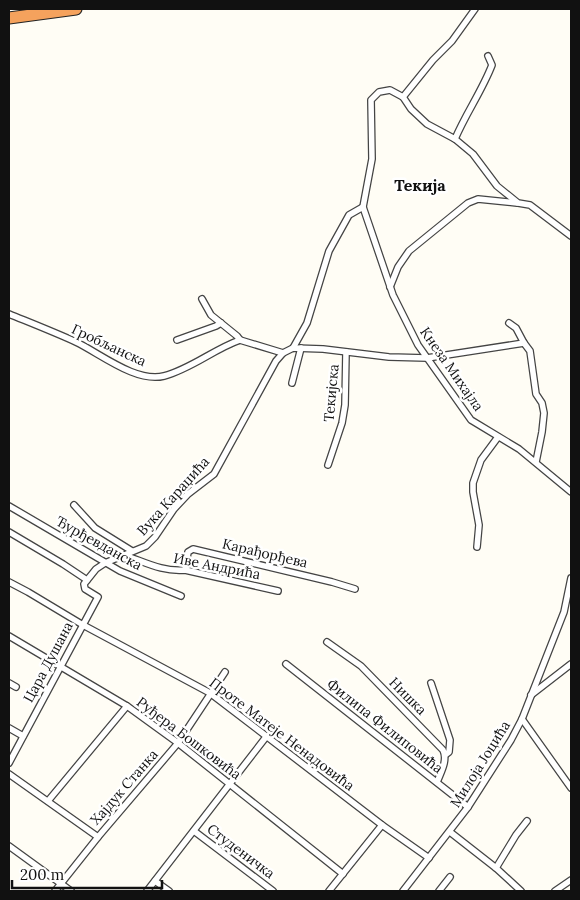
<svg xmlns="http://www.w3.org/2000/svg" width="580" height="900" viewBox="0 0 580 900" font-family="Lora,serif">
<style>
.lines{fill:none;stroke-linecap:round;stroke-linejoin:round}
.street-casing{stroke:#444;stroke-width:8}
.highway-casing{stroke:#222;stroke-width:13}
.street{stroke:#fff;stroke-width:5.5}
.highway{stroke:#f5a25d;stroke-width:11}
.labels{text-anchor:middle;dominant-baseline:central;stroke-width:5;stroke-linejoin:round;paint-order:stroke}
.street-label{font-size:14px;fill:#111;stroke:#fff}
.quarter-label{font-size:16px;font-weight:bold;fill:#111;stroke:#fff}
</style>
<rect width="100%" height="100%" fill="#fffdf5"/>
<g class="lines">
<defs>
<g id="street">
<path d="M403 97 433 60 452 41 475 9"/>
<path d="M455 139C466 113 482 91 492 65L488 56"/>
<path d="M571 236 530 205 518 203 497 186 473 154 455 139 427 124 411 109 403 97 390 90 379 92 371 100 372 159 363 207 393 295 418 345 471 420 519 449 571 492"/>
<path d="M390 287 398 267 409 251 468 203 478 199 517 203"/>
<path d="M202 299 211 315 237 336 240 340"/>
<path d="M9 314C31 323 54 332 76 342 101 354 136 383 164 376 191 369 214 349 240 340L283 353"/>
<path d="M509 323 516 328 524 343 530 351 536 394 542 403 544 413 542 432 536 462"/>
<path d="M177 340 216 326 221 323"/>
<path d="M293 348 307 323 329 251 349 215 363 207"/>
<path d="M292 383 301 348"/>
<path d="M328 465 342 423 345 405 346 352"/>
<path d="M74 505 95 528 132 551"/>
<path d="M9 506 120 571 181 596"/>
<path d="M9 532 63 564 87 580"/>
<path d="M477 547 479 525 473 492V483L481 460 498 437"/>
<path d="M124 555C145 562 162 572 185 570L278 591"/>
<path d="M185 570 188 552 193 549 332 582 355 589"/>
<path d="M9 582 28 592 83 625 210 693 382 825 429 858"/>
<path d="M9 636 127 706 178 743 343 874"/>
<path d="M327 642 361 666 443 750C448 760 441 772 437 782"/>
<path d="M286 664 468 807"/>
<path d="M9 683 16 687"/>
<path d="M431 683 450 740 449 752 445 755"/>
<path d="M531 695 571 664"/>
<path d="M522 719 571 788"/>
<path d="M9 728 23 736"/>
<path d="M9 763 98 597 85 589 84 584 96 569 105 563 146 546 155 537 174 509 188 494 214 474 276 361 283 353 293 348 323 349 389 357 427 358 524 343"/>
<path d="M9 774 98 837"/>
<path d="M48 801 127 706"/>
<path d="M194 831 273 891"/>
<path d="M450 832 496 868 521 891"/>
<path d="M9 846 71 891"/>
<path d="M496 868 516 835 527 821"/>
<path d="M155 881 169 891"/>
<path d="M55 891 98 837 178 743 225 672"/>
<path d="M147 891 266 737"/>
<path d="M329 891 382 825"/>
<path d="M403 891 468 807 511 740 522 719 564 612 571 578"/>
<path d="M439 891 450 877"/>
<path d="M555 891 571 880"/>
</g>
<path id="highway" d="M9 18 76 9"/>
</defs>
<use href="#street" class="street-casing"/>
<use href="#highway" class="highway-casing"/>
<use href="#street" class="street"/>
<use href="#highway" class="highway"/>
</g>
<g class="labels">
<g class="street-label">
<text transform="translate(109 345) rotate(25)">Гробљанска</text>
<text transform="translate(452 369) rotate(55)">Кнеза Михајла</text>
<text transform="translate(331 393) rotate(-85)">Текијска</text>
<text transform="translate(173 496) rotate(-48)">Вука Караџића</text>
<text transform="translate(99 543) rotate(29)">Ђурђевданска</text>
<text transform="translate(265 553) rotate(13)">Карађорђева</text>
<text transform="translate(217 566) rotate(11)">Иве Андрића</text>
<text transform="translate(48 662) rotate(-62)">Цара Душана</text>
<text transform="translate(408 696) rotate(45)">Нишка</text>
<text transform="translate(385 726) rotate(38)">Филипа Филиповића</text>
<text transform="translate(282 734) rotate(37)">Проте Матеје Ненадовића</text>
<text transform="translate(189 738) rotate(37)">Руђера Бошковића</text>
<text transform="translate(480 764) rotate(-58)">Милоја Јоцића</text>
<text transform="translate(124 787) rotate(-49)">Хајдук Станка</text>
<text transform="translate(241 851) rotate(37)">Студеничка</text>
</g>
<g class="quarter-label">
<text x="420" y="185">Текија</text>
</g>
</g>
<rect width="580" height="900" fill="none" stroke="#111111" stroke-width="20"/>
<path d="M12 880v8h150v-8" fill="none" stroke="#111111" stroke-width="2.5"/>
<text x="20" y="880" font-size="15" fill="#111111" stroke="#ffffff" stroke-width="4" paint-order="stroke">200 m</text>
</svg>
